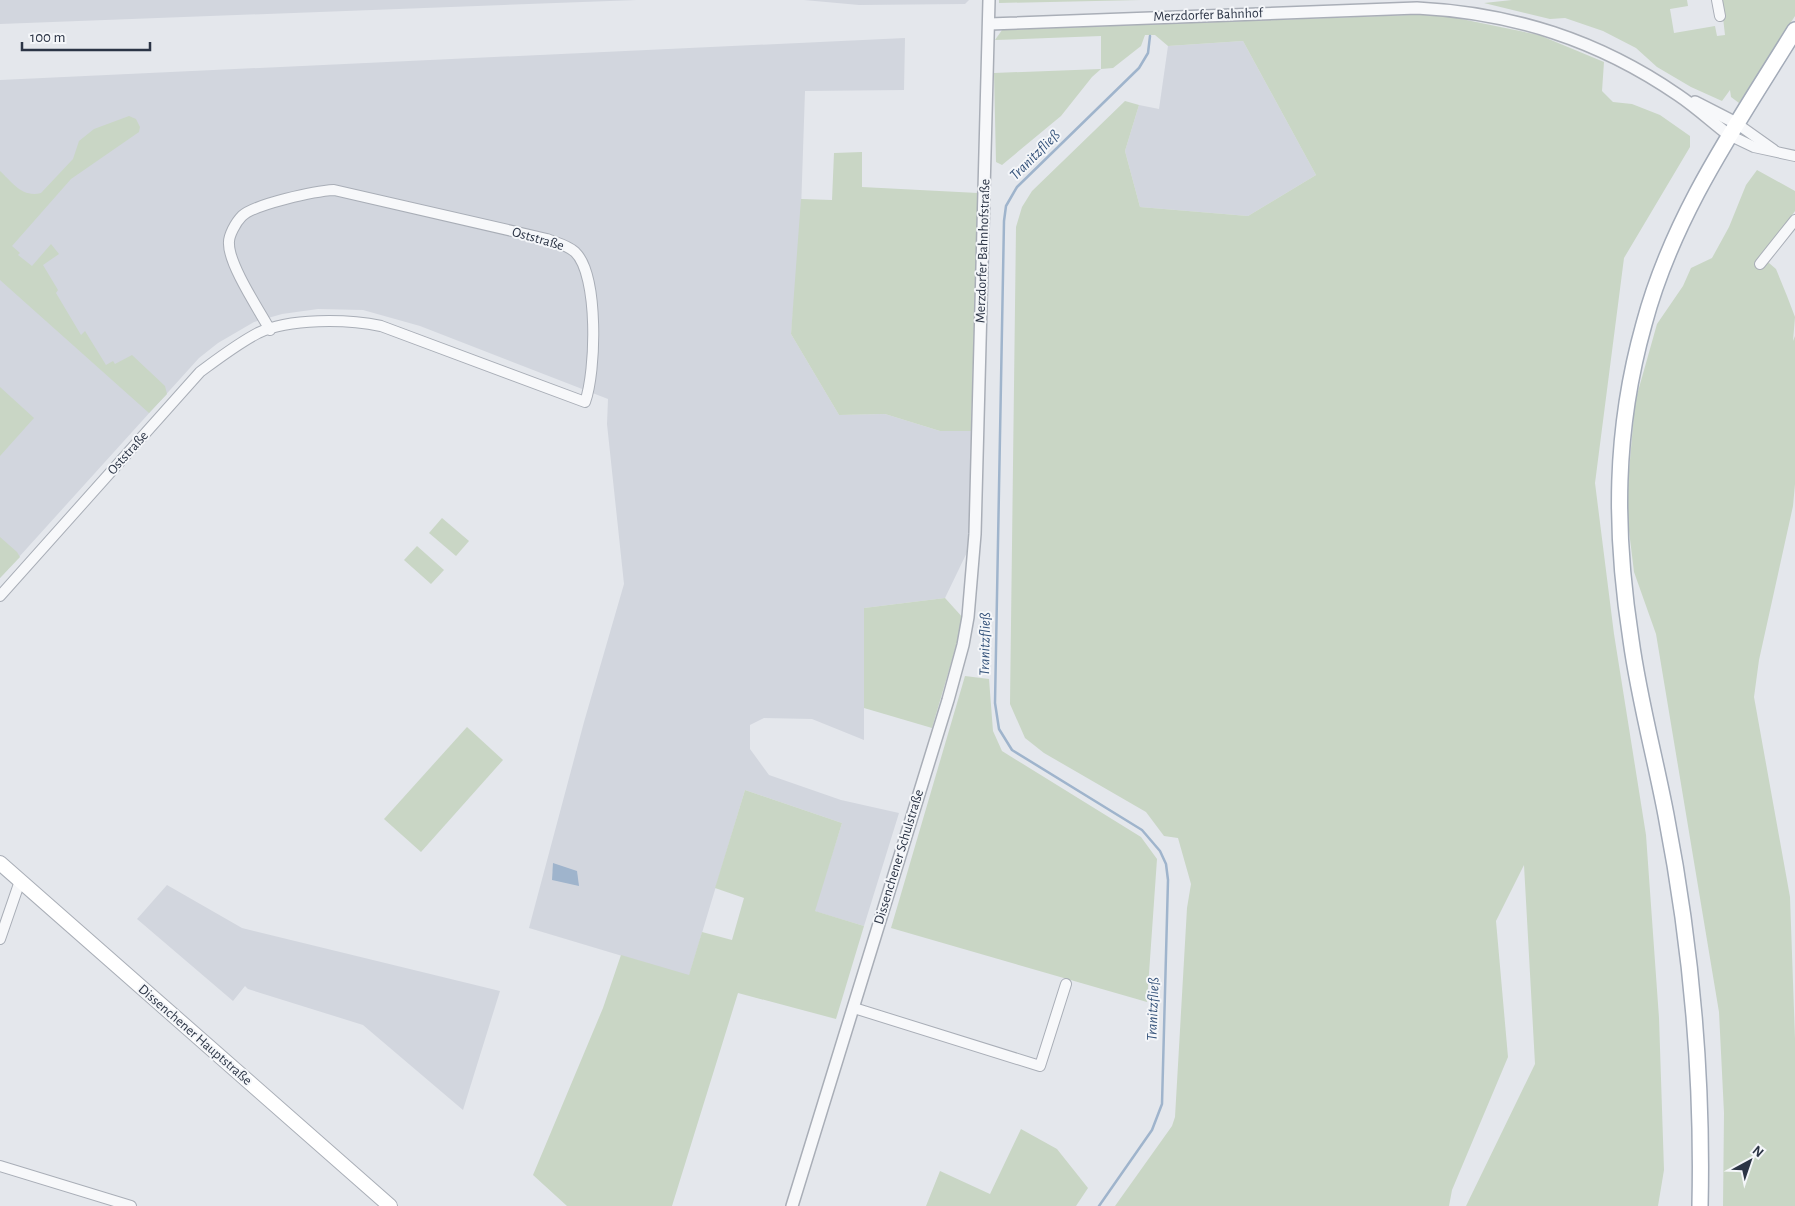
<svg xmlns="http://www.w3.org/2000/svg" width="1795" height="1206" viewBox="0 0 1795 1206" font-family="'Alegreya Sans',sans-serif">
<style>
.built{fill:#d2d6de}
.green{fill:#c9d6c5}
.water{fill:#9fb4cc}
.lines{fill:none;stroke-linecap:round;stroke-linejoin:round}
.stream{stroke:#9fb4cc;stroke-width:2.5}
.minor-casing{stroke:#a9aeb7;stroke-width:12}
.tertiary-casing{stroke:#a9aeb7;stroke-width:14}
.secondary-casing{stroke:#a9aeb7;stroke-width:16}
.primary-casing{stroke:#a3abb8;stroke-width:18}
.minor{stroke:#f7f8fa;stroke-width:10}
.tertiary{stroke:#f7f8fa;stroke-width:11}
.secondary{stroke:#fff;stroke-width:14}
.primary{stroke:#fff;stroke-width:15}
.labels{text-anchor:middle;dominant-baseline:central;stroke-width:4;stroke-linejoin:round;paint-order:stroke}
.street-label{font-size:14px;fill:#2b3445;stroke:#f4f6f9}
.water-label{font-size:15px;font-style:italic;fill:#34527a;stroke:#f4f6f9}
</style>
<rect width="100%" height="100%" fill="#e4e7ec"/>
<g class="built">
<path d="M0 0H637L0 24Z"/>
<path d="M804 0H969L965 4 859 5Z"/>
<path d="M905 38 904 90 805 91 800 240 791 334 839 415 885 414 940 431H971V544L945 598 864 608V740L812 719 764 718 750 725V749L769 775 841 800 899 813 864 926 814 911 842 823 745 790 689 976 529 928 584 722 624 584 607 424 608 399 420 326 363 310 318 309 282 314 254 322 218 343 199 358 0 578V80Z"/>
<path d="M1243 41 1316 175 1248 216 1140 207 1125 151 1139 105 1159 109 1168 46Z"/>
<path d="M167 885 242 928 500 991 463 1110 363 1025 248 989 245 986 233 1001 137 919Z"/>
</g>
<g class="green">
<path d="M999 0H1141L999 3Z"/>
<path d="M1512 0H1687L1688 6 1670 9 1674 33 1715 26 1717 36 1725 35 1721 0H1795V16L1739 103 1731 97 1730 90 1722 101 1691 87 1657 67 1636 48 1603 31 1565 18 1550 19 1484 3Z"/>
<path d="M1437 14 1539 35 1604 62 1602 91 1613 102 1632 104 1660 115 1690 136V147L1624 258 1595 483 1614 634 1646 835 1659 1018 1664 1170 1658 1206H1466L1535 1064 1524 865 1496 921 1508 1057 1452 1190 1449 1206H1115L1172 1126 1175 1117 1187 908 1191 884 1178 838 1164 836 1146 812 1044 753 1025 738 1010 704 1016 227 1022 207 1032 191 1125 101 1139 105 1125 151 1140 207 1248 216 1316 175 1243 41 1168 46 1155 35H1145L1141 46 1113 68 1101 69 1092 77 1061 116 1002 165 996 162 994 73 1101 69V36L995 40 1002 30Z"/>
<path d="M129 116 136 119 140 127 139 132 71 179 12 246 20 253 18 255 32 266 51 244 59 254 43 265 58 290 56 293 81 335 85 331 106 365 113 361 115 364 132 355 165 386 167 394 149 413 0 280V171C12 182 22 198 41 193L73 159 79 141 94 129Z"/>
<path d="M862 152V187L978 193 971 431H940L885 414 839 415 791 334 801 199 832 200 834 153Z"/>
<path d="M1757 170 1795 191V211L1762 257 1776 269 1787 296 1795 317 1793 341 1795 336V484L1793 506 1759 660 1754 697 1790 897 1795 1039V1206H1723L1724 1113 1719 1012 1656 634 1634 572 1626 506 1635 402 1657 324 1683 286 1691 268 1712 258 1729 227 1746 185Z"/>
<path d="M0 387 34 418 0 456Z"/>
<path d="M442 518 469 541 456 556 429 533Z"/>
<path d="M0 537 17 552 20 557 0 578Z"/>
<path d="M417 546 444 570 431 584 404 560Z"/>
<path d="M945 598 964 619 932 728 864 708V608Z"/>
<path d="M965 676 989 679 993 731 1002 751 1141 837 1157 859 1147 1002 891 928Z"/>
<path d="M467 727 503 760 421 852 384 819Z"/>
<path d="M745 790 842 823 815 911 864 926 836 1019 738 993 672 1206H567L533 1175 603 1008 621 955 689 975 702 932 732 940 744 898 715 888Z"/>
<path d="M1021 1129 1057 1149 1088 1188 1076 1206H926L940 1171 990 1194Z"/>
</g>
<path class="water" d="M553 863 577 871 579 886 552 880Z"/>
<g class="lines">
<path class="stream" d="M1099 1206 1152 1130 1162 1104 1168 880 1166 864 1160 851 1142 830 1012 750 999 729 995 703 1004 221 1006 206 1017 187 1139 68 1148 53 1150 36"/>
<defs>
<g id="minor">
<path d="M1717 0 1720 16"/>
<path d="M1736 123 1774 150"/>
<path d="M1729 135 1754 147 1795 156"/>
<path d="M1760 264 1795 220"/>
<path d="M0 596 200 372C219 358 237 344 258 333 289 318 347 319 381 326L585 402C596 372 599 275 575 252 567 245 557 243 547 239L334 190C315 191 255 204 242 216 236 222 228 236 229 244 229 265 259 310 270 330"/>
<path d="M0 939 20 881"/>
<path d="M854 1008 1040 1066 1066 984"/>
<path d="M0 1166 131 1206"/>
</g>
<g id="tertiary">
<path d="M989 24 1417 8C1513 13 1598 40 1678 95 1696 107 1712 122 1729 135"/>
<path d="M1695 102 1736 123"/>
<path d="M792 1206 948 700 963 645 968 617 975 534 989 0"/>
</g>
<path id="secondary" d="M0 863 390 1206"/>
<path id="primary" d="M1700 1206C1703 1074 1691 944 1666 815 1655 757 1639 699 1631 640 1614 530 1614 431 1644 324 1673 215 1737 124 1795 30"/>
</defs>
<use href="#minor" class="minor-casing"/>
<use href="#tertiary" class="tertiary-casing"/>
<use href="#secondary" class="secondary-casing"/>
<use href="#primary" class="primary-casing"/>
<use href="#minor" class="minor"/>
<use href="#tertiary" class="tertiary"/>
<use href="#secondary" class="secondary"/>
<use href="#primary" class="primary"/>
</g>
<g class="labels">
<g class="street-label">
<text transform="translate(1208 15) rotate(-2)">Merzdorfer Bahnhof</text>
<text transform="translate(538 239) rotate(16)">Oststraße</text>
<text transform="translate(983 251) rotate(-88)">Merzdorfer Bahnhofstraße</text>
<text transform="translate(128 453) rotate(-48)">Oststraße</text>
<text transform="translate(899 857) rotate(-73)">Dissenchener Schulstraße</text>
<text transform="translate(195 1035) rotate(41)">Dissenchener Hauptstraße</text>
</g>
<g class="water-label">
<text transform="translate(1035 155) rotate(-45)">Tranitzfließ</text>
<text transform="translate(985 644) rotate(-89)">Tranitzfließ</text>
<text transform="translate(1153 1009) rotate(-88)">Tranitzfließ</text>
</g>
</g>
<g transform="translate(1750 1161) rotate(40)" stroke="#f4f6f9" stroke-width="4" paint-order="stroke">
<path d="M0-4L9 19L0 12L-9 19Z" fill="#2b3445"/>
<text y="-8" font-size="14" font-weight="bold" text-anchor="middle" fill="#2b3445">N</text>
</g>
<path d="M22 42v8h128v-8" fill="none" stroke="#2b3445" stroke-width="2.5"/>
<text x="30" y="42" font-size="15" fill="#2b3445" stroke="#f4f6f9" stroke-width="4" paint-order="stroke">100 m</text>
</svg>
